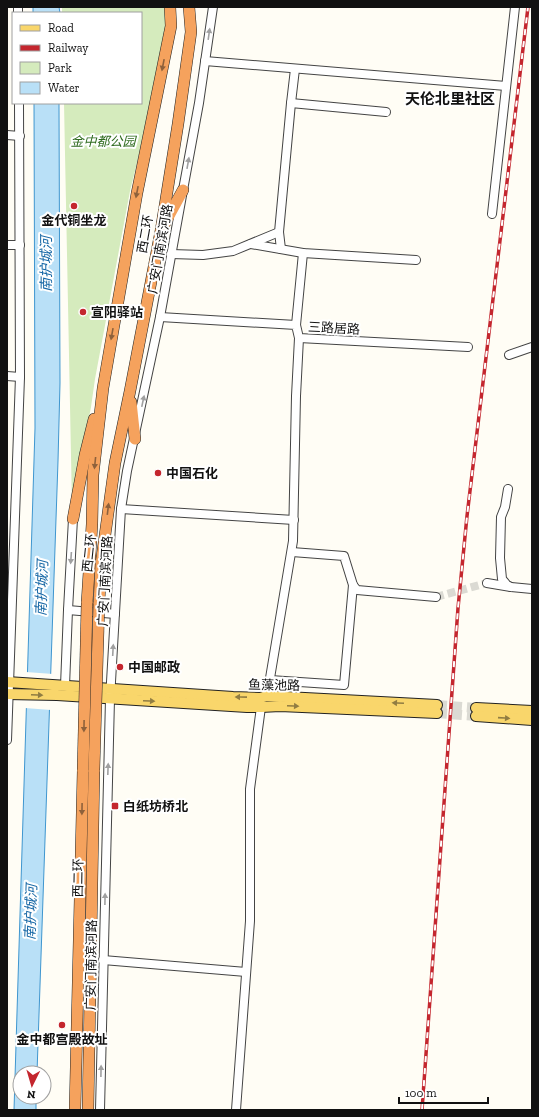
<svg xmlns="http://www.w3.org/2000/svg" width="539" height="1117" viewBox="0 0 539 1117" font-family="'Zilla Slab','Noto Sans SC',serif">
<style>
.green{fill:#d5ebbd}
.water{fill:#b9e0f7;stroke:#3f96cf}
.pier{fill:#fffdf5}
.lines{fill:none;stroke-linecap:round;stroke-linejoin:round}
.minor-tunnel{stroke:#dbdad3;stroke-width:8;stroke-dasharray:8 4;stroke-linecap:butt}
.major-tunnel{stroke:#dbdad3;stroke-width:10;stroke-dasharray:10 5;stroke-linecap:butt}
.minor-casing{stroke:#444;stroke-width:10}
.major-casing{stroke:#222;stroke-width:12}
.highway-casing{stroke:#222;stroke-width:12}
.minor{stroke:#fff;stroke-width:8}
.major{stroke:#f9d66b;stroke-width:10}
.highway{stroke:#f5a25d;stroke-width:11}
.rail-casing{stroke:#c4262e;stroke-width:3.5}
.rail{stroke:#fff;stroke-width:2;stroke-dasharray:6;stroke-linecap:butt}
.highway-bridge-casing{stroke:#222;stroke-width:12;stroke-linecap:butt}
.highway-bridge{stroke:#f5a25d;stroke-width:11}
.oneway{fill:#a0a0a0}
.oneway2{fill:#8e613b}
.oneway3{fill:#917d42}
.poi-dot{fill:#c4262e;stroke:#fff;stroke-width:1.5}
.labels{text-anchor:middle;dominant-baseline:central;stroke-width:4;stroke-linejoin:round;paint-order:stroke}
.park-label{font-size:13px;font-style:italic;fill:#2f6b1f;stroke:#fff}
.poi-label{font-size:13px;font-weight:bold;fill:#111;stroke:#fff;text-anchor:start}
.street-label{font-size:13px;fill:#111;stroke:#fff}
.water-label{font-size:14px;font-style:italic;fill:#1768a6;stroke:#fff}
.quarter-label{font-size:15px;font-weight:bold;fill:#111;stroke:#fff}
</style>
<rect width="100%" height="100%" fill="#fffdf5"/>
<path class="green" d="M62 7H170L171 26 130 191 95 379 91 407 72 506 64 103H141V13H62Z"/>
<g class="water">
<path d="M33 7H59L60 13H33Z"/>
<path d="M34 103H59L60 383 58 461 37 1073H20V1097H36V1110H14L35 428Z"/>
</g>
<path class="pier" d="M26 672 53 674 51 710 25 708Z"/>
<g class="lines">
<path class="minor-tunnel" d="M436 597 487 583"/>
<g class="major-tunnel">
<path d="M437 705 476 708"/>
<path d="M437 713 476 716"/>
</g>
<defs>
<g id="minor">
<path d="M18 7V13"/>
<path d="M205 61 506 86"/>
<path d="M291 103 386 112"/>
<path d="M7 135 20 136"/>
<path d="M492 214 515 7"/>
<path d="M279 232 281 249"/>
<path d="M251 244 303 253 416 260"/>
<path d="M7 245H20"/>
<path d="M171 254 203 255 233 251 279 232 291 103 295 69"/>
<path d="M160 317 296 325 299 338 468 347"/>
<path d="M296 325 303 253"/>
<path d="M509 355 532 347"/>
<path d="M7 376 20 377"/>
<path d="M508 489 505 507 501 517 500 558 502 579 507 585 511 587"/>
<path d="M121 509 294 520"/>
<path d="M292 552 344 556 353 585 357 590 436 597"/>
<path d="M487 583 511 587 532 589"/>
<path d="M68 610 115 614"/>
<path d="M270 680 344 685 353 585"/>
<path d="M65 686 68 610 73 519"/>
<path d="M267 696 293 541 296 396 299 338"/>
<path d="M7 740 20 377 19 103"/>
<path d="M103 960 246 972"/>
<path d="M100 1110 110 699 121 509 127 471 160 317 183 190 199 103 213 7"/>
<path d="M236 1110 250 921V789L261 707"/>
</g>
<g id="major">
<path d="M7 682 233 697 260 698 267 696 437 705"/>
<path d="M7 694 57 695 247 707H261L280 706 437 713"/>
<path d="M476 708 532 711"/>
<path d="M476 716 532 720"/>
</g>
<g id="highway">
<path d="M165 223 183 190"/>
<path d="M131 402 135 439"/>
<path d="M73 519 85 455 94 419"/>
<path d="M87 603 92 524 93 475 103 388 137 193 171 26 170 7"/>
<path d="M99 604 101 564 115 463 130 391 161 230 178 124 191 32 189 7"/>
<path d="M75 1110 83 770"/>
<path d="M88 1110 94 770"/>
</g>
</defs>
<use href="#minor" class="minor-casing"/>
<use href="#major" class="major-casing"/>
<use href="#highway" class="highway-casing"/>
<use href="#minor" class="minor"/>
<use href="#major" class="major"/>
<use href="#highway" class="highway"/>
<defs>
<path id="rail" d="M422 1110 458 608 467 516 528 7"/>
</defs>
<use href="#rail" class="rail-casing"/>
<use href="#rail" class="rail"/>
<defs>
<g id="highway-bridge">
<path d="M83 770 87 603"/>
<path d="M94 770 99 604"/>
</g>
</defs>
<use href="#highway-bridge" class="highway-bridge-casing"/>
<use href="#highway-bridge" class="highway-bridge"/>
</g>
<defs><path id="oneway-solid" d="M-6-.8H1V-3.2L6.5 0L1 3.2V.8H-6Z"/></defs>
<g class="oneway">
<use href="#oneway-solid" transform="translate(209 34) rotate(-82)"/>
<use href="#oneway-solid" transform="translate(188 163) rotate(-80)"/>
<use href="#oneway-solid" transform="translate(143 401) rotate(-78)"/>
<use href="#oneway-solid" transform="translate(71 558) rotate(94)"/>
<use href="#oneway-solid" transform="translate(113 650) rotate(-87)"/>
<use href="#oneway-solid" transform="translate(108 769) rotate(-88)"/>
<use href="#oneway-solid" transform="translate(105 899) rotate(-89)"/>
<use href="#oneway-solid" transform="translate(101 1071) rotate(-89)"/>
</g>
<g class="oneway2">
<use href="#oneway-solid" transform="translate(163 65) rotate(101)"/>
<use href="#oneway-solid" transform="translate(137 192) rotate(101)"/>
<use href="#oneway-solid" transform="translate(112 334) rotate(100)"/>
<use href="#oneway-solid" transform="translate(95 463) rotate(96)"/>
<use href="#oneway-solid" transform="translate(108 509) rotate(-83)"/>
<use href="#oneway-solid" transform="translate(84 726) rotate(91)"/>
<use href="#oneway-solid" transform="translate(82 809) rotate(91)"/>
</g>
<g class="oneway3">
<use href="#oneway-solid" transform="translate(37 695) rotate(3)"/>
<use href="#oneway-solid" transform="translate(241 697) rotate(-179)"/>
<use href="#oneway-solid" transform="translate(149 701) rotate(3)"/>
<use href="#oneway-solid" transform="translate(398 703) rotate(-177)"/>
<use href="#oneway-solid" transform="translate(293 706) rotate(3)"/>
<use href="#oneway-solid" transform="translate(504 718) rotate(4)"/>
</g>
<g class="poi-dot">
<circle cx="74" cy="206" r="4"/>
<circle cx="83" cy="312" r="4"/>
<circle cx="158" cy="473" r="4"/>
<circle cx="120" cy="667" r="4"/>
<rect x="111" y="802" width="8" height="8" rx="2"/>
<circle cx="62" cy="1025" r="4"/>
</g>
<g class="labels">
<g class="park-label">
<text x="103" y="141">金中都公园</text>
</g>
<g class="poi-label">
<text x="74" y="220" text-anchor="middle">金代铜坐龙</text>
<text x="91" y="312">宣阳驿站</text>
<text x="166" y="473">中国石化</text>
<text x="128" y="667">中国邮政</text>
<text x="123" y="806">白纸坊桥北</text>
<text x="62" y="1039" text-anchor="middle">金中都宫殿故址</text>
</g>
<g class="street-label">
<text transform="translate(145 234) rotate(-80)">西二环</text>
<text transform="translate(160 249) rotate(-80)">广安门南滨河路</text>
<text transform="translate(334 328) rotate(3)">三路居路</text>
<text transform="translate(89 553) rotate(-84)">西二环</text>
<text transform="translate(105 581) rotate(-87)">广安门南滨河路</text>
<text transform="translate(274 685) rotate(1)">鱼藻池路</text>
<text transform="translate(78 878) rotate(-89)">西二环</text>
<text transform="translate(91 965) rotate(-89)">广安门南滨河路</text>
</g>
<g class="water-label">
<text transform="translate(46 264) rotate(-90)">南护城河</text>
<text transform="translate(42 588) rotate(-88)">南护城河</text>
<text transform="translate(31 912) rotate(-88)">南护城河</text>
</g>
<g class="quarter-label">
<text x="450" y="99">天伦北里社区</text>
</g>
</g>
<rect width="539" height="1117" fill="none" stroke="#111111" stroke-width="16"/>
<rect x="12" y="12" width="130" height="92" fill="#ffffff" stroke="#a0a0a0"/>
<rect x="20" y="25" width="20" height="6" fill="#f9d66b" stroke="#a0a0a0"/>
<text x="48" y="32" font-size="12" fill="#111111">Road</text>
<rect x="20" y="45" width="20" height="6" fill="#c4262e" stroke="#a0a0a0"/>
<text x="48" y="52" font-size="12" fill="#111111">Railway</text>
<rect x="20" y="62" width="20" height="12" fill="#d5ebbd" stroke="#a0a0a0"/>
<text x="48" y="72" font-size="12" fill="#111111">Park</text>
<rect x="20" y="82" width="20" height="12" fill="#b9e0f7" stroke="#a0a0a0"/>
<text x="48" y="92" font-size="12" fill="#111111">Water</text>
<g transform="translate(32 1085) rotate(185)"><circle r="19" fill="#ffffff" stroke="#a0a0a0"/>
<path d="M0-3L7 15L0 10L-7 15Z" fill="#c4262e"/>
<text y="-6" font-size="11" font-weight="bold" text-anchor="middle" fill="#111111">N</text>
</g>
<path d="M399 1097v6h89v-6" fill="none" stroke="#111111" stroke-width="2"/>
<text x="405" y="1097" font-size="12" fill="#111111" stroke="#ffffff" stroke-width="3" paint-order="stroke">100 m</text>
</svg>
